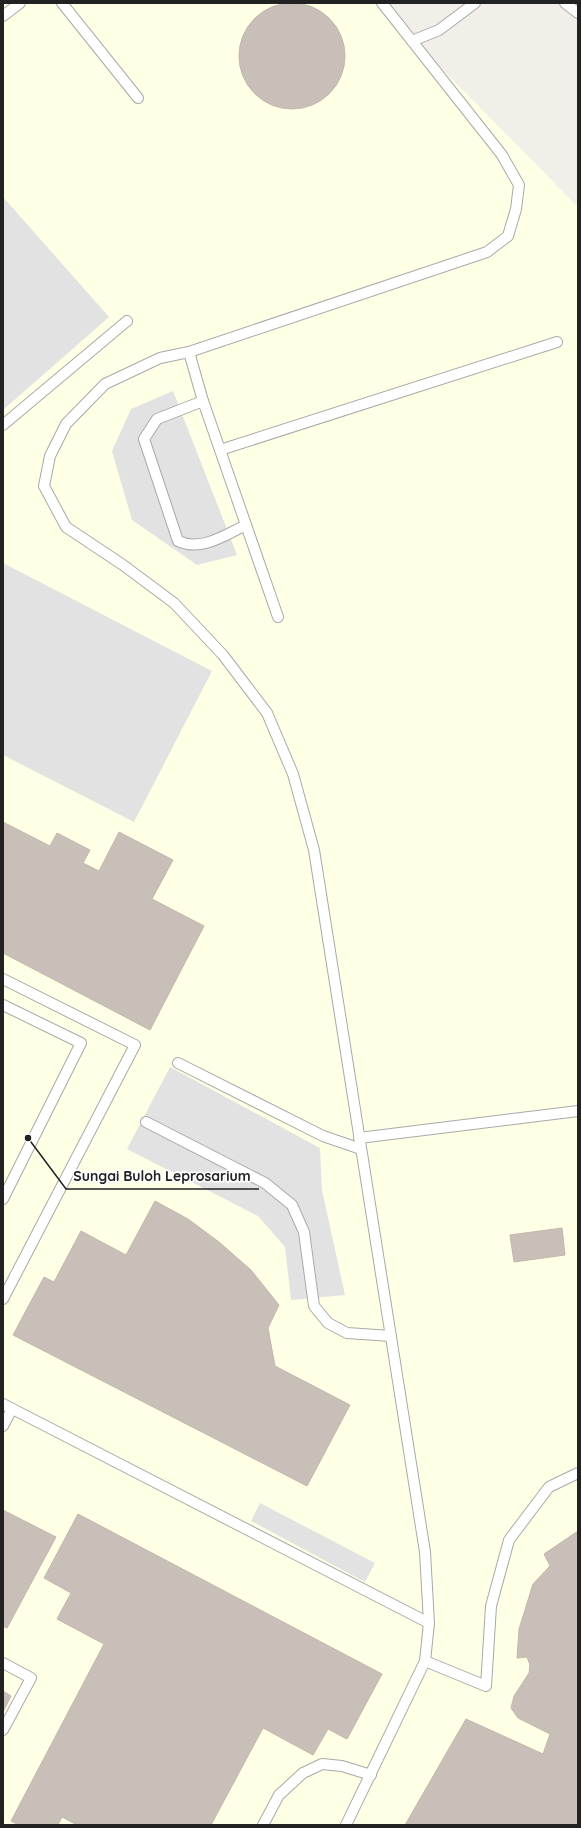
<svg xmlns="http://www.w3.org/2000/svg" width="581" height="1828" viewBox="0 0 581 1828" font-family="Quicksand,sans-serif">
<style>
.education{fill:#ffffe5}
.parking{fill:#e2e2e2}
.building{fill:#c7bfb8;stroke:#c4b6ab}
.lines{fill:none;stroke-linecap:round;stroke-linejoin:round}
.lane-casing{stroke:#a9a9a9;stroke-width:12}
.lane{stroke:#fff;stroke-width:10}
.leader{fill:none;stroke:#222;stroke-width:1.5}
.callout-dot{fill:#222;stroke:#fff;stroke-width:1.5}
.callout-label{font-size:14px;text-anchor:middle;font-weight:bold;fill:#222;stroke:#fff;stroke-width:3.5;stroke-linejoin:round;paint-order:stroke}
</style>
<rect width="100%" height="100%" fill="#f2efe9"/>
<path class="education" d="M3 3H377L578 207V1825H3Z"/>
<g class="parking">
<path d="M3 197 109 317 3 410Z"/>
<path d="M173 391 237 555 197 565 132 520 112 451 131 409Z"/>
<path d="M3 563 212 671 134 822 3 755Z"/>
<path d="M170 1067 320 1148 322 1190 345 1295 291 1300 285 1247 258 1216 127 1149Z"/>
<path d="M260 1503 375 1563 365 1582 251 1521Z"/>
</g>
<g class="building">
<circle cx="292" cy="56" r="53"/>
<path d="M3 822 50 846 57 833 90 850 83 863 99 871 119 832 173 860 152 899 204 926 150 1030 3 953Z"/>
<path d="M155 1201 188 1219 219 1242 251 1270 279 1305 268 1328 275 1366 350 1405 307 1486 13 1335 44 1277 54 1282 81 1231 126 1255Z"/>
<path d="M562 1228 565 1255 514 1262 510 1235Z"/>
<path d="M3 1510 56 1537 7 1628 3 1626Z"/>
<path d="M78 1514 382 1674 347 1739 328 1729 313 1755 263 1728 211 1825H77L62 1817 58 1825H19L11 1821 104 1644 57 1619 71 1593 44 1578Z"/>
<path d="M578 1531V1825H405L466 1719 543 1754 550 1734 518 1718 511 1708 514 1696 529 1673 530 1665 527 1657 517 1658 519 1629 533 1584 550 1566 544 1554Z"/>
<path d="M3 1691 11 1696 3 1712Z"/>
</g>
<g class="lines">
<defs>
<g id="lane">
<path d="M62 3 138 98"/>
<path d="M565 3 578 13"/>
<path d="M3 16 20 3"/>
<path d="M412 41 439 30 475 3"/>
<path d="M189 352 203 401 278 617"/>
<path d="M203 401 157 419 144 439 178 541C201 552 225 535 246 525"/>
<path d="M3 425 127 321"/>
<path d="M220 450 557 342"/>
<path d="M3 979 135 1045 3 1299"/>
<path d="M3 1005 81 1043 3 1199"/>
<path d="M178 1063 323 1136 361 1149"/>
<path d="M146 1122 265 1183 292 1205 304 1232 314 1306 328 1323 347 1333 391 1336"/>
<path d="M359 1138 578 1111"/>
<path d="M3 1404 429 1623"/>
<path d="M3 1426 12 1409"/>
<path d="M425 1661 486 1686 491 1606 509 1540 549 1487 578 1473"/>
<path d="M3 1663 31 1678 3 1730"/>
<path d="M263 1825 279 1795 303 1773 322 1764 342 1766 371 1775"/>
<path d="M346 1825 425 1661 429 1623 425 1552 314 850 293 774 267 713 223 655 174 603 123 565 66 527 44 486 50 456 66 424 105 384 160 358 189 352 487 252 508 236 516 209 519 185 502 155 382 3"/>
</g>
</defs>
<use href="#lane" class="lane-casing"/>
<use href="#lane" class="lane"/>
</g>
<path class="leader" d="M28 1138L66 1189H259"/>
<circle class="callout-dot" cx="28" cy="1138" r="4"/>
<g class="callout-label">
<text x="162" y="1181">Sungai Buloh Leprosarium</text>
</g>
<rect width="581" height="1828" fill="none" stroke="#222222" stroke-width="8"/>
</svg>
